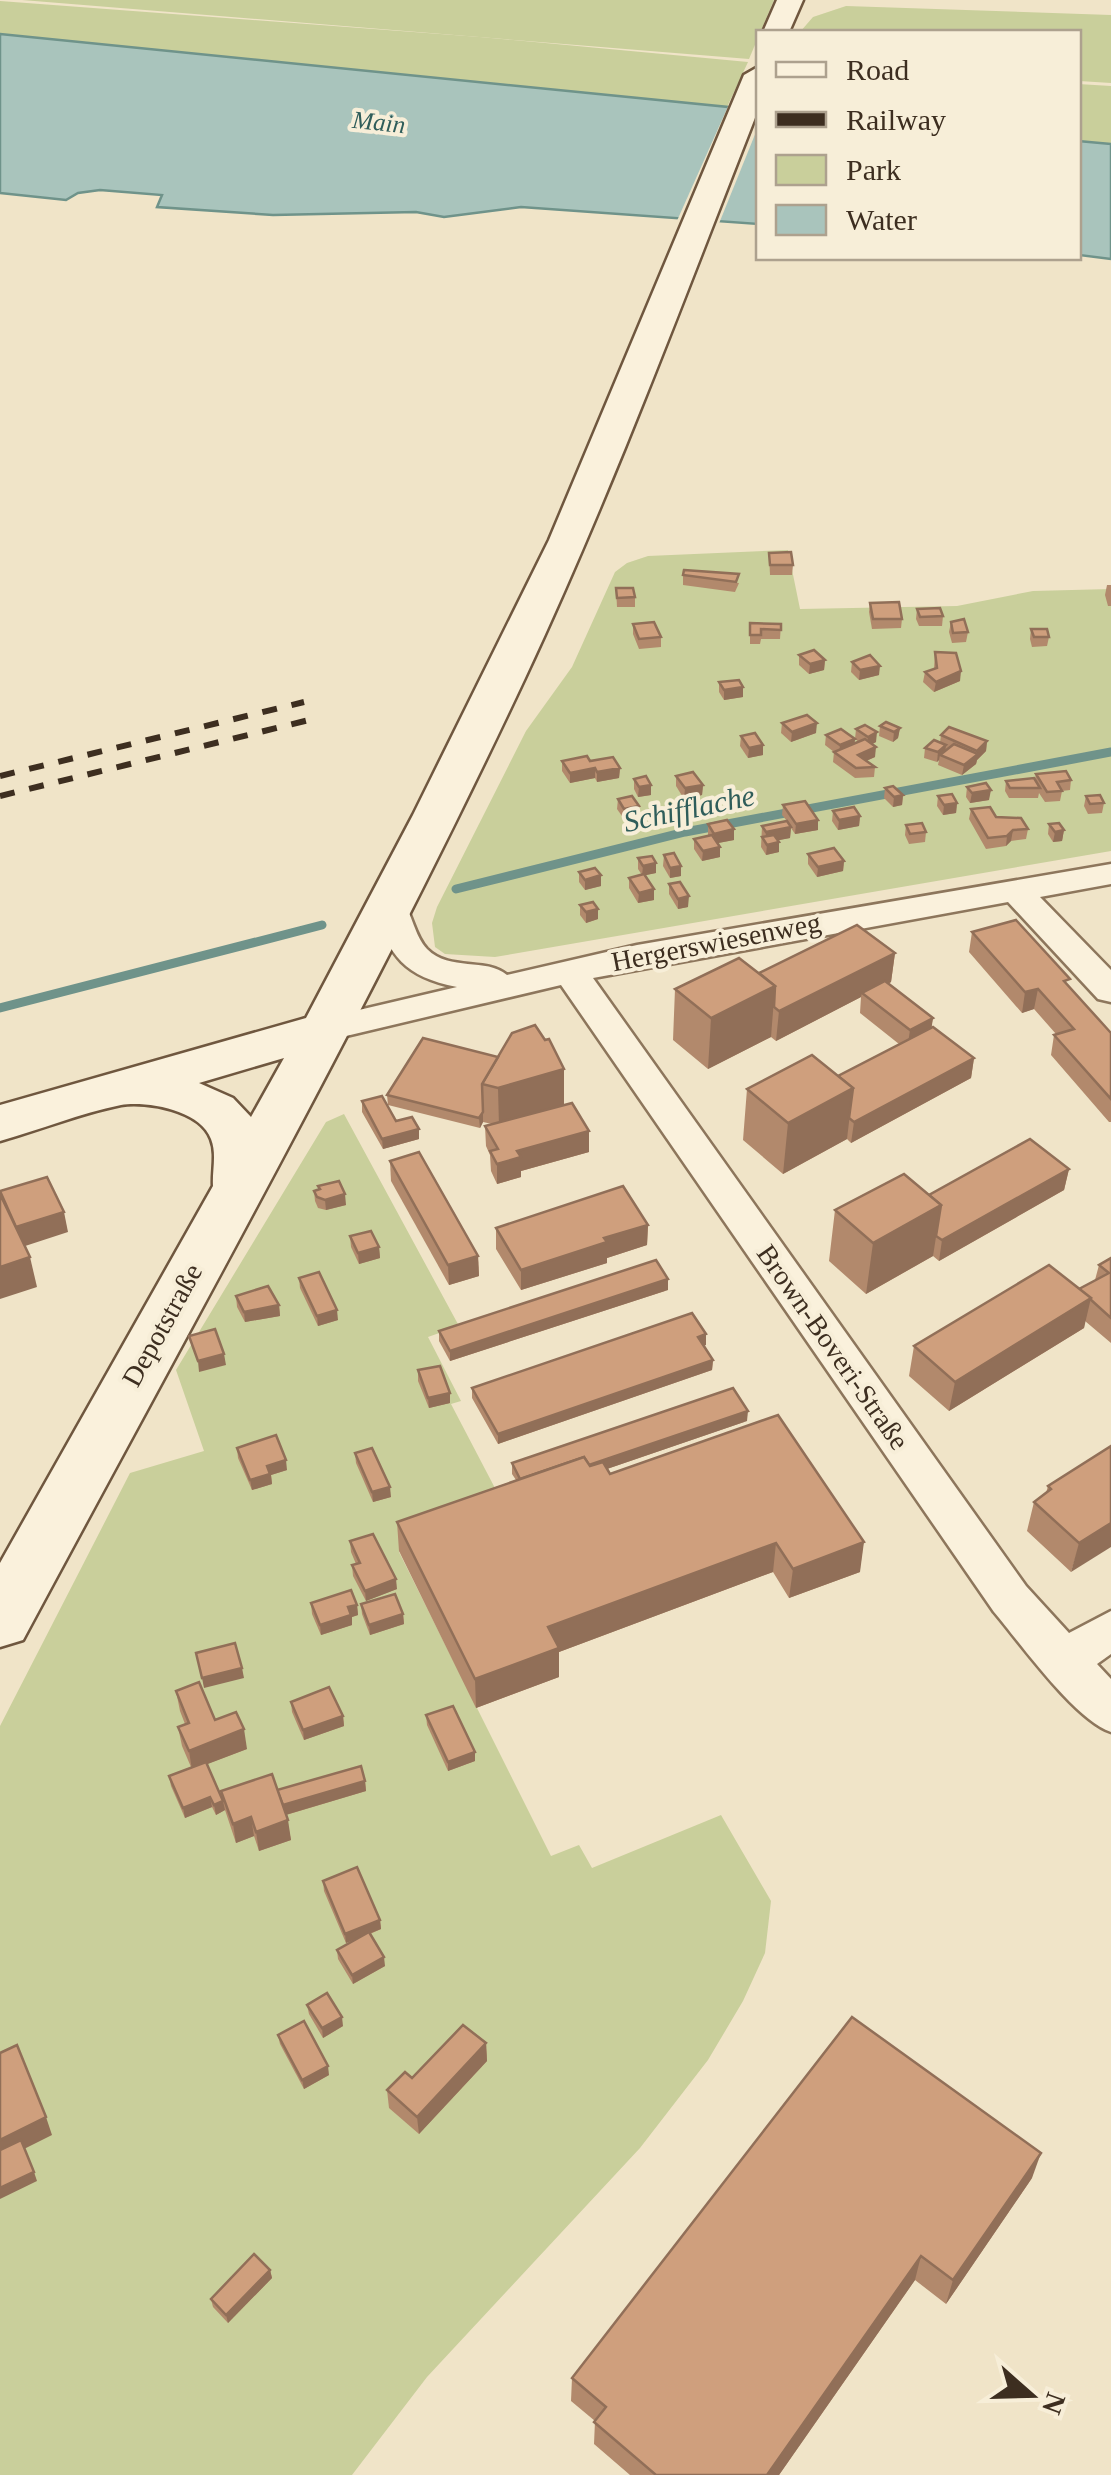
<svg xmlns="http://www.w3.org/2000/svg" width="1111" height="2475" viewBox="0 0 1111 2475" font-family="Georgia,serif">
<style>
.green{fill:#c9cf9b}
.water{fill:#a9c4bc;stroke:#6f938a;stroke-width:2.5}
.pier{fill:#f0e4c8}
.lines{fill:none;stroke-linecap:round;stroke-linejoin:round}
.stream{stroke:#6f938a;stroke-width:9}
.street-casing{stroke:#8d765c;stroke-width:5}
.secondary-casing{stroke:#6f573f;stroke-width:5}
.street{fill:#faf1dc;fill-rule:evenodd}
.secondary{fill:#faf1dc;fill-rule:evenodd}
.rail{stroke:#3d2e20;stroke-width:6;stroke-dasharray:15 15;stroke-linecap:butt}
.wall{fill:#b2896c}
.shaded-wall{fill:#916f58}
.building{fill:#cf9f7d;stroke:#916f58;stroke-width:2.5}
.labels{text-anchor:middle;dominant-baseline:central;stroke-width:8;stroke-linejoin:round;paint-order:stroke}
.far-water-label{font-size:25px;font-style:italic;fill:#2f5d5a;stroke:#f7eed8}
.street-label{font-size:28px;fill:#3d2e20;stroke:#f7eed8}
.water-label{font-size:30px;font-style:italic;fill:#2f5d5a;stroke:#f7eed8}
</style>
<rect width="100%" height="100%" fill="#f0e4c8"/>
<g class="green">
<path d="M22 0H774L749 59Z"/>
<path d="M0 1 480 37 748 62 727 107 0 34Z"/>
<path d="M846 6 1111 15V83L1079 81 1078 32H800L813 17Z"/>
<path d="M1078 84 1111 86V144L1079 141Z"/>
<path d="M788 550 800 609 957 606 1033 591 1111 589V851L495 957 445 954 435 947 432 923 437 907 526 731 572 667 615 572 627 563 648 556Z"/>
<path d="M344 1114 459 1326 428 1337 461 1401 451 1404 508 1513 399 1552 551 1856 579 1845 592 1868 721 1815 771 1901 765 1953 743 2001 708 2060 640 2148 427 2377 352 2475H0V1726L130 1473 204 1451 176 1370 326 1122Z"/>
</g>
<g class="water">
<path d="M0 34 758 110V224L521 207 444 217 416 212 273 215 157 207 162 195 100 190 78 193 66 200 0 193Z"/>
<path d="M1078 141 1111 144V259L1079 255Z"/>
</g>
<path class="pier" d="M730 102 758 105V127L718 226 676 223Z"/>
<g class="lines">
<g class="stream">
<path d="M456 889 685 832 1111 752"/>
<path d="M0 1008 322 925"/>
</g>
<defs>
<path id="street" d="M1111 864V884L1040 897 1111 970V1002L1098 999 1008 902 593 978 1026 1586 1069 1633 1111 1611V1654L1097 1664 1111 1679V1732C1075 1720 1021 1644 994 1612L561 985 325 1041 312 1037 307 1029 312 1021 457 987C405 977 389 956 373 907L378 900 390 897 402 900C413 915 414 935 427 949 450 972 486 957 507 975L637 945Z"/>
<g id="secondary">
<path d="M777 0H803L789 32H763Z"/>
<path d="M758 67V110C683 301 612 492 525 678 371 1006 194 1321 23 1640L0 1647V1563L213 1186C212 1171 217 1154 211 1139 200 1110 147 1101 121 1105 80 1113 40 1130 0 1141V1105L306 1018 413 815 549 540 744 75ZM284 1058 251 1117 233 1098 199 1083Z"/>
</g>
</defs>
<use href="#street" class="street-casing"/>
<use href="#secondary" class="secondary-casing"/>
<use href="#street" class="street"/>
<use href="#secondary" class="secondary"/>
<g class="rail">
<path d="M0 776 304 702"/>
<path d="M0 796 309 720"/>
</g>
</g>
<g class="wall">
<path d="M769 553 793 565 792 575H770Z"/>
<path d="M683 575 739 583 735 592 683 585Z"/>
<path d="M1107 585H1111V606H1108L1105 595Z"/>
<path d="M616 588 635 597V607H617Z"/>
<path d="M870 603 902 619 901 628 872 629 869 612Z"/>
<path d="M917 609 943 616 942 626H919L916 619Z"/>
<path d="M951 622 968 632 966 642 952 643 949 632Z"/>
<path d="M750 623 781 624 780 639H761L760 644H750Z"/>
<path d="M633 624 661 637V647L639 649 633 634Z"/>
<path d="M1031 629 1049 637 1047 646 1032 647 1030 639Z"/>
<path d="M935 652 960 681 934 692 923 682 925 672 934 669Z"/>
<path d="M799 655 825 660 824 670 809 674 799 665Z"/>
<path d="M852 662 879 675 859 680 851 672Z"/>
<path d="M719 682 743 697 724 700 719 692Z"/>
<path d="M782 723 816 733 791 742 781 733Z"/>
<path d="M880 726 900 728 898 738 893 742 879 736Z"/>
<path d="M856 729 876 742 872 744 875 757 866 761 875 767 874 777 855 778 833 762 834 752 825 745 826 735 855 739 854 744 859 742 855 739Z"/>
<path d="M941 735 987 741 986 751 977 760 976 764 962 775 938 765 939 760 937 762 924 758 925 748 940 743Z"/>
<path d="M741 736 763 755 748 758 740 746Z"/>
<path d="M562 761H590L620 768 619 778 597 782 595 778 570 783 562 771Z"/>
<path d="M1036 774 1071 780 1070 790 1062 791 1060 801 1045 802 1039 793 1038 798H1009L1005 791 1006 781 1035 779Z"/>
<path d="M676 776 703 785 702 795 684 799 676 786Z"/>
<path d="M634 779 651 795 638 797 634 789Z"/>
<path d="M967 787 989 800 970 803 966 797Z"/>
<path d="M885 788 903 795 902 805 893 807 884 798Z"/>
<path d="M938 796 957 803 956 813 943 815 937 806Z"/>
<path d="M1086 796 1104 803 1102 813 1088 814 1084 806Z"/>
<path d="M618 799 639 806V816L624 819 617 809Z"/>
<path d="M783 805 818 820V830L795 834 791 828 790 838 778 840 779 842V852L766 855 761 847 762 826 787 821 782 815Z"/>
<path d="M971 809 1028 829 1026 839 1011 841 1006 846 986 849 969 819Z"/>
<path d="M833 811 860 816 859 826 838 830 832 821Z"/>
<path d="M708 824 734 840 718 843 720 847V857L702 861 694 849V839L708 836Z"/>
<path d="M1049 824 1064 830 1062 841 1053 842 1048 834Z"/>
<path d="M906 825 926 832 925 842 909 844 905 835Z"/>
<path d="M808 854 844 861 843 871 817 877 808 864Z"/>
<path d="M664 855 681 866V876L670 878 663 866Z"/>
<path d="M638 858 656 873 645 875 654 889V900L638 903 629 888V878L642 875 638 869Z"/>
<path d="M579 872 601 886 585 890 579 882Z"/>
<path d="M669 884 688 907 678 909 669 894Z"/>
<path d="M580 905 598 919 586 923 580 915Z"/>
<path d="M972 932 1069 987 1111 1033V1122H1109L1051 1055 1054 1035 1056 1034 1034 1009 1022 1013 969 952Z"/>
<path d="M895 953 891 982 888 984 933 1018 931 1028 974 1058 971 1078 851 1143 847 1139 783 1174 743 1140 747 1089 838 1076 899 1044 860 1013 861 997 776 1041 771 1037 708 1069 673 1040 675 989 759 973Z"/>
<path d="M423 1038 564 1105 589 1131V1152L521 1171V1177L497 1184 491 1171 490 1155 486 1146 485 1126 492 1124 483 1122 480 1128 388 1105 387 1095Z"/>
<path d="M362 1101 396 1121 419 1129V1139L383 1149 362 1112Z"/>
<path d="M390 1161 478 1256 479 1276 449 1285 391 1181Z"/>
<path d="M1069 1169 1064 1190 939 1261 933 1256 866 1294 829 1261 835 1210 929 1195Z"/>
<path d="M318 1186 346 1205 326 1210 318 1208 315 1201 314 1191 319 1190Z"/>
<path d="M648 1225 647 1245 607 1258V1263L521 1290 496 1249V1228Z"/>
<path d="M350 1236 379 1247 380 1258 359 1264 351 1247Z"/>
<path d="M1111 1258V1343L1085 1321 1084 1328 949 1411 909 1376 914 1346 1079 1289 1095 1280 1099 1265Z"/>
<path d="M299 1278 338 1320 318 1326 300 1288Z"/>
<path d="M668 1290 450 1361 439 1341V1331Z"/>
<path d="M236 1296 279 1305 280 1316 245 1322 237 1307Z"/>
<path d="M706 1334V1345H704L713 1360 712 1370 498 1444 472 1398V1388Z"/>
<path d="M418 1370 450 1403 429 1408 418 1381Z"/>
<path d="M747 1421 607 1469 610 1474 860 1572 789 1598 773 1572 559 1652V1677L476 1708 399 1551 397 1522 516 1480 512 1474V1463Z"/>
<path d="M1111 1446 1071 1572 1027 1531 1034 1502 1046 1493 1048 1486Z"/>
<path d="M237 1448 287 1470 271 1475 272 1484 252 1490 238 1458Z"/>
<path d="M355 1453 391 1497 373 1502 356 1463Z"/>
<path d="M350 1541 397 1589 366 1601 353 1576 352 1565 356 1564 351 1552Z"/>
<path d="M311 1603 357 1605 358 1615 352 1617V1625L321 1635 312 1614Z"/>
<path d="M361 1604 403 1614 404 1624 370 1635 362 1614Z"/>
<path d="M176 1691 215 1720 247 1749 207 1764 223 1801 221 1791 277 1790 365 1781 366 1791 286 1815 291 1840 259 1851 254 1836 236 1843 225 1810 216 1815 212 1807 185 1818 171 1786 169 1776 191 1767 182 1746 178 1727 185 1724 180 1711Z"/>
<path d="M291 1702 343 1716 344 1726 304 1740 292 1712Z"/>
<path d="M426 1715 475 1761 448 1771 427 1725Z"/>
<path d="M323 1881 380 1920 381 1929 370 1934 385 1966 353 1984 338 1959 337 1950 357 1939 346 1943 324 1891Z"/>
<path d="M307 2005 343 2026 323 2038 309 2014Z"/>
<path d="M278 2035 329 2075 304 2089 280 2044Z"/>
<path d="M486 2043 487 2061 419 2134 389 2108 387 2090Z"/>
<path d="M1032 2178 946 2304 915 2280 779 2475H630L594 2444 595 2421 571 2401 572 2378Z"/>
<path d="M270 2270 272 2278 228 2323 213 2307 211 2299Z"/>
</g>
<g class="shaded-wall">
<path d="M825 660 824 670 809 674 810 664Z"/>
<path d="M880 666 879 675 859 680 860 670Z"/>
<path d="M961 671 960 681 934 692 936 682Z"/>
<path d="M743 687V697L724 700V690Z"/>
<path d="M817 723 816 733 791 742 792 732Z"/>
<path d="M900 728 898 738 893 742 894 732Z"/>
<path d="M877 732 876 742 867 747 868 737Z"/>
<path d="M855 739 854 749 839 755 840 745Z"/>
<path d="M987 741 986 751 977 760 976 764 962 775 964 765 977 754V751Z"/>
<path d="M763 745V755L748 758 749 748Z"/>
<path d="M946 745 945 755H940L939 760 937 762 938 752Z"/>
<path d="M876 747 875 757 857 765 858 755Z"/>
<path d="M595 768V778L570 783V773Z"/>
<path d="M620 768 619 778 597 782V772Z"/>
<path d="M651 785V795L638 797 639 787Z"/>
<path d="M703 785 702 795 684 799 685 788Z"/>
<path d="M991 790 989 800 970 803 972 793Z"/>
<path d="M903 795 902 805 893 807 894 797Z"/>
<path d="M957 803 956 813 943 815 944 805Z"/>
<path d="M639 806V816L624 819V809Z"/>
<path d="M860 816 859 826 838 830 839 820Z"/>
<path d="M818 820V830L795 834 796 824Z"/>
<path d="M791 827 790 838 765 843 766 832Z"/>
<path d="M734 829V840L713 844 714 834Z"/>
<path d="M1013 830 1011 841 1006 846 1007 836Z"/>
<path d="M1064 830 1062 841 1053 842 1055 832Z"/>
<path d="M779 842V852L766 855 767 845Z"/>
<path d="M720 847V857L702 861 703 851Z"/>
<path d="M844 861 843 871 817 877 818 867Z"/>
<path d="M656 863V873L642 876 643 866Z"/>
<path d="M681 866V876L670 878V868Z"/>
<path d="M601 875V886L585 890V880Z"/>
<path d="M654 889V900L638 903 639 893Z"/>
<path d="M689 896 688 907 678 909V899Z"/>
<path d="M598 909V919L586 923V912Z"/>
<path d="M895 953 891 982 865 996 862 993 861 997 776 1041 779 1011Z"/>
<path d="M775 986 771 1037 708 1069 711 1018Z"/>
<path d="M1038 989 1034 1009 1022 1013 1025 992Z"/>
<path d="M933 1018 930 1038 907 1050 910 1030Z"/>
<path d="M974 1058 971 1078 851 1143 854 1122Z"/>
<path d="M564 1069V1107L499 1126 498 1088Z"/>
<path d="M853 1088 847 1139 783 1174 788 1123Z"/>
<path d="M483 1112V1122L480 1128 479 1118Z"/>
<path d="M419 1129V1139L383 1149 382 1139Z"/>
<path d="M589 1131V1152L521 1171V1177L497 1184V1164L517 1151Z"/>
<path d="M1069 1169 1064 1190 939 1261 942 1240Z"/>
<path d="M345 1194 346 1205 326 1210 325 1200Z"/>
<path d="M941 1205 933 1256 866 1294 873 1243Z"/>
<path d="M64 1212 68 1232 19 1248 14 1228Z"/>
<path d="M648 1225 647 1245 607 1258V1263L521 1290V1270L604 1238Z"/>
<path d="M379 1247 380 1258 359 1264 358 1253Z"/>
<path d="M478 1256 479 1276 449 1285 448 1265Z"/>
<path d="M30 1257 37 1287 0 1299V1267Z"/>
<path d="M668 1279V1290L450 1361V1351Z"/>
<path d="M1091 1298 1084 1328 949 1411 955 1382Z"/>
<path d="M279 1305 280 1316 245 1322 244 1312Z"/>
<path d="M337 1310 338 1320 318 1326 317 1316Z"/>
<path d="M706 1334V1345L697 1348 698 1337Z"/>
<path d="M224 1354 226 1365 199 1372 198 1361Z"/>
<path d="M713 1360 712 1370 498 1444V1434Z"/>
<path d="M450 1393V1403L429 1408 428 1398Z"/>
<path d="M748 1411 747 1421 525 1497V1487Z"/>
<path d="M286 1460 287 1470 271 1475 272 1484 252 1490 250 1480 267 1466Z"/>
<path d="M390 1487 391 1497 373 1502 372 1492Z"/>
<path d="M1111 1523V1547L1071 1572 1079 1543Z"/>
<path d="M864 1542 860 1572 789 1598 793 1569Z"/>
<path d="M776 1543 773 1572 559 1652V1677L476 1708 475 1679 548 1627Z"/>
<path d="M396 1579 397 1589 366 1601 365 1591Z"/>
<path d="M357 1605 358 1615 352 1617V1625L321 1635 320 1625 348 1607Z"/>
<path d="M403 1614 404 1624 370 1635 369 1625Z"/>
<path d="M242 1668 244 1678 204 1688 202 1678Z"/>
<path d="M343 1716 344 1726 304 1740 303 1730Z"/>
<path d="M244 1729 247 1749 192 1770 189 1751Z"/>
<path d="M475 1752V1761L448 1771V1762Z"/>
<path d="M365 1781 366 1791 282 1816 281 1806Z"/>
<path d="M210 1797 212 1807 185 1818 183 1808Z"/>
<path d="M223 1801 225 1810 216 1815 214 1805Z"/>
<path d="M251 1817 254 1836 236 1843 233 1824Z"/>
<path d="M288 1820 291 1840 259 1851 256 1832Z"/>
<path d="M380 1920 381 1929 346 1943 345 1934Z"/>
<path d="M384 1957 385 1966 353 1984 352 1975Z"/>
<path d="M342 2017 343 2026 323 2038 322 2028Z"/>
<path d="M486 2043 487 2061 419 2134 417 2117Z"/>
<path d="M328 2066 329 2075 304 2089 302 2080Z"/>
<path d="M46 2117 52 2135 0 2161V2140Z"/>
<path d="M1041 2153 1032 2178 946 2304 953 2280Z"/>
<path d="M34 2172 37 2181 0 2199V2188Z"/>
<path d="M921 2256 915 2280 779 2475H767Z"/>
<path d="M270 2270 272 2278 228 2323 226 2315Z"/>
</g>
<g class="building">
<path d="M791 552 793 565H770L769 553Z"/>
<path d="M684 570 739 574 736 582 683 575Z"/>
<path d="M616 588H633L635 597 617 598Z"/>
<path d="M899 602 902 619H873L870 603Z"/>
<path d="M940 608 943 616 920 617 917 609Z"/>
<path d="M964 619 968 632 953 633 951 622Z"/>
<path d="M654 622 661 637 639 639 633 624Z"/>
<path d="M750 623 781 624V630L761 629V635H750Z"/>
<path d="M1031 629H1047L1049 637H1034Z"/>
<path d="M814 650 825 660 810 664 799 655Z"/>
<path d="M935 652 956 653 961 671 936 682 925 672 937 668Z"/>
<path d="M870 655 880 666 860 670 852 662Z"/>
<path d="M739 680 743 687 724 690 719 682Z"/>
<path d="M807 715 817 723 792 732 782 723Z"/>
<path d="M886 722 900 728 894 732 880 726Z"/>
<path d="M865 725 877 732 868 737 856 729Z"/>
<path d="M949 727 987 741 977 751 941 735Z"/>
<path d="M841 729 855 739 840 745 826 735Z"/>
<path d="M755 733 763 745 749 748 741 736Z"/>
<path d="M865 739 876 747 858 755 875 767 856 768 834 752Z"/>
<path d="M934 740 946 745 938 752 925 748Z"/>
<path d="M954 744 978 754 964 765 940 755Z"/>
<path d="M587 756 590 761 613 757 620 768 597 772 595 768 570 773 562 761Z"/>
<path d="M1066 771 1071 780 1057 782 1062 791 1047 792 1036 774Z"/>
<path d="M693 772 703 785 685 788 676 776Z"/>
<path d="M646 776 651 785 639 787 634 779Z"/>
<path d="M1034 778 1040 788H1010L1006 781Z"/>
<path d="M986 783 991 790 972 793 967 787Z"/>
<path d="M893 786 903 795 894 797 885 788Z"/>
<path d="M952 794 957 803 944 805 938 796Z"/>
<path d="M1100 795 1104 803 1090 804 1086 796Z"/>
<path d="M632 796 639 806 624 809 618 799Z"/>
<path d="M805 801 818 820 796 824 783 805Z"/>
<path d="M854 807 860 816 839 820 833 811Z"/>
<path d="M990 807 996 817 1021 818 1028 829 1013 830 1007 836 988 838 971 809Z"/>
<path d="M727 820 734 829 714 834 708 824Z"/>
<path d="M787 821 791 827 766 832 762 826Z"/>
<path d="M922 823 926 832 910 834 906 825Z"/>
<path d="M1059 823 1064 830 1055 832 1049 824Z"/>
<path d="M712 835 720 847 703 851 694 839Z"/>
<path d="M774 835 779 842 767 845 762 837Z"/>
<path d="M834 848 844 861 818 867 808 854Z"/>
<path d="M674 853 681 866 670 868 664 855Z"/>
<path d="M652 856 656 863 643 866 638 858Z"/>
<path d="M595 868 601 875 585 880 579 872Z"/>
<path d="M644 874 654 889 639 893 629 878Z"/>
<path d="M680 882 689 896 678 899 669 884Z"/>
<path d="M593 902 598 909 586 912 580 905Z"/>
<path d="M1016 920 1070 979 1064 981 1111 1033V1099L1054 1035 1074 1029 1038 989 1025 992 972 932Z"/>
<path d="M857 925 895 953 779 1011 774 1007 775 986 759 973Z"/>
<path d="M739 958 775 986 711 1018 675 989Z"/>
<path d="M885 981 933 1018 910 1030 862 993Z"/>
<path d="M535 1025 545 1040 549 1039 564 1069 498 1088 482 1084 512 1033Z"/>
<path d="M933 1027 974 1058 854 1122 849 1118 853 1088 838 1076Z"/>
<path d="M423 1038 498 1057 482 1084 483 1112 479 1118 387 1095Z"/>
<path d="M812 1055 853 1088 788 1123 747 1089Z"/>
<path d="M382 1096 396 1121 412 1117 419 1129 382 1139 362 1101Z"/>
<path d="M572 1103 589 1131 517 1151 521 1157 497 1164 490 1151 498 1149 485 1126Z"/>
<path d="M1030 1139 1069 1169 942 1240 936 1236 941 1205 929 1195Z"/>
<path d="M419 1152 478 1256 448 1265 390 1161Z"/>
<path d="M904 1174 941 1205 873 1243 835 1210Z"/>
<path d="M47 1177 64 1212 16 1227 0 1191Z"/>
<path d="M339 1181 345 1194 325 1200 317 1197 314 1191 320 1189 318 1186Z"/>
<path d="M623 1186 648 1225 604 1238 607 1242 521 1270 496 1228Z"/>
<path d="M0 1194 30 1257 0 1267Z"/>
<path d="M371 1231 379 1247 358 1253 350 1236Z"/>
<path d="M1111 1258V1318L1079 1289 1109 1273 1099 1265Z"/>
<path d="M656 1260 668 1279 450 1351 439 1331Z"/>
<path d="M1049 1265 1091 1298 955 1382 914 1346Z"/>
<path d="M319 1272 337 1310 317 1316 299 1278Z"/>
<path d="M268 1286 279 1305 244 1312 236 1296Z"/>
<path d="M692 1313 706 1334 698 1337 713 1360 498 1434 472 1388Z"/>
<path d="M215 1329 224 1354 198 1361 189 1336Z"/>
<path d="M440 1366 450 1393 428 1398 418 1370Z"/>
<path d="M733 1388 748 1411 589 1465 584 1457 520 1479 512 1463Z"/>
<path d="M778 1415 864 1542 793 1569 776 1543 548 1627 559 1648 475 1679 397 1522 584 1457 590 1466 603 1462 610 1474Z"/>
<path d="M276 1435 286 1460 267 1466 270 1474 250 1480 237 1448Z"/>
<path d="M1111 1446V1523L1079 1543 1034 1502 1051 1489 1048 1486Z"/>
<path d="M372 1448 390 1487 372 1492 355 1453Z"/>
<path d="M373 1534 396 1579 365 1591 352 1565 360 1563 350 1541Z"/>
<path d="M351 1590 357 1605 348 1607 351 1615 320 1625 311 1603Z"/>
<path d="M395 1594 403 1614 369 1625 361 1604Z"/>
<path d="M235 1643 242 1668 202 1678 196 1653Z"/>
<path d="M199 1682 215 1720 236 1712 244 1729 189 1751 178 1727 189 1723 176 1691Z"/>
<path d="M329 1687 343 1716 303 1730 291 1702Z"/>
<path d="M453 1706 475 1752 448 1762 426 1715Z"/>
<path d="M206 1762 223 1801 214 1805 210 1797 183 1808 169 1776Z"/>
<path d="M361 1766 365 1781 283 1805 277 1790Z"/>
<path d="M272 1774 288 1820 256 1832 251 1817 233 1824 221 1791Z"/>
<path d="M357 1867 380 1920 345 1934 323 1881Z"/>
<path d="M369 1932 384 1957 352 1975 337 1950Z"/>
<path d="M327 1993 342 2017 322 2028 307 2005Z"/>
<path d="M852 2017 1041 2153 953 2280 921 2256 767 2475H656L594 2422 606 2407 572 2378Z"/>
<path d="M304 2021 328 2066 302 2080 278 2035Z"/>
<path d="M463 2025 486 2043 417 2117 387 2090 405 2072 412 2078Z"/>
<path d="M17 2045 46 2117 0 2140V2053Z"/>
<path d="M21 2140 34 2172 0 2188V2150Z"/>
<path d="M254 2254 270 2270 226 2315 211 2299Z"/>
</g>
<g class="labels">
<g class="far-water-label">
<text transform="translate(379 122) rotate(6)">Main</text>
</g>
<g class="street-label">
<text transform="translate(716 942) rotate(-11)">Hergerswiesenweg</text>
<text transform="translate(162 1325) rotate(-61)">Depotstraße</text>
<text transform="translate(833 1347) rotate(55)">Brown-Boveri-Straße</text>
</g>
<g class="water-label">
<text transform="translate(689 808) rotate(-12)">Schifflache</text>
</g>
</g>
<rect x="756" y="30" width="325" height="230" fill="#f7eed8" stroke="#ada18e" stroke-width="2.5"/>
<rect x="776" y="62" width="50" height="15" fill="#faf1dc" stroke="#ada18e" stroke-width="2.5"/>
<text x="846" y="80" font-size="30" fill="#3d2e20">Road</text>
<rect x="776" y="112" width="50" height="15" fill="#3d2e20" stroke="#ada18e" stroke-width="2.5"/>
<text x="846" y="130" font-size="30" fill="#3d2e20">Railway</text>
<rect x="776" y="155" width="50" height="30" fill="#c9cf9b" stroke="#ada18e" stroke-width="2.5"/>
<text x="846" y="180" font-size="30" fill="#3d2e20">Park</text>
<rect x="776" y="205" width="50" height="30" fill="#a9c4bc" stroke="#ada18e" stroke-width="2.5"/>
<text x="846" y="230" font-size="30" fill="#3d2e20">Water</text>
<g transform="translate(1031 2395) rotate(110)" stroke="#f7eed8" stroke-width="8" paint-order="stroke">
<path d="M0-8L18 38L0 25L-18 38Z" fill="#3d2e20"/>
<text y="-15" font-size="28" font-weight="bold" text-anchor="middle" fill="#3d2e20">N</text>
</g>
</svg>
